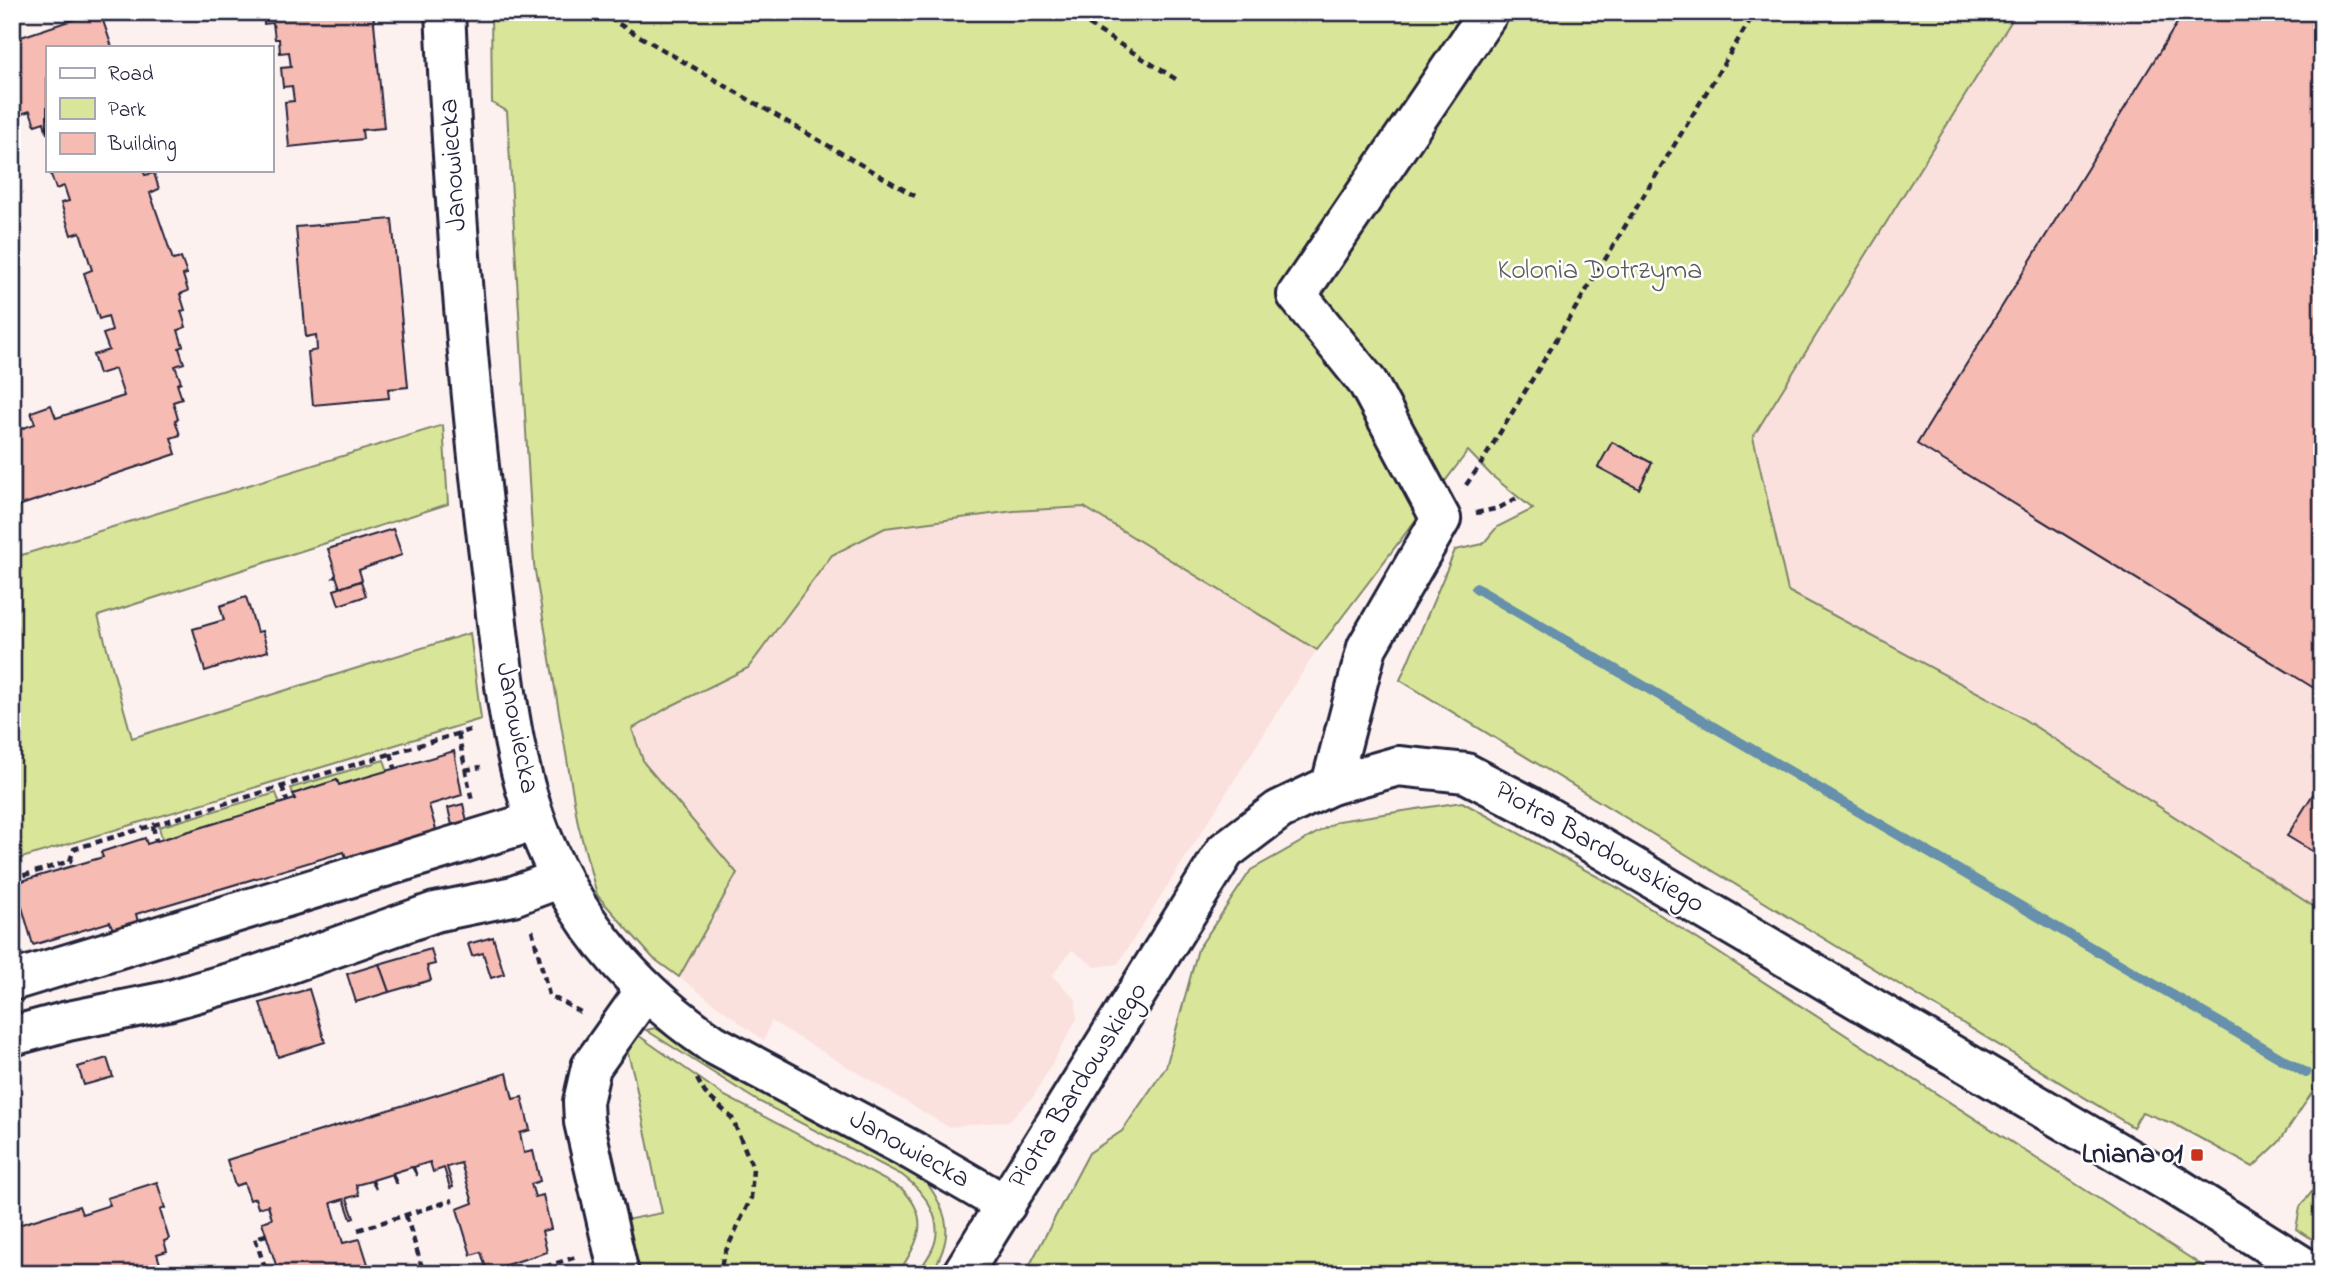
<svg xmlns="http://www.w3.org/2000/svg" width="2334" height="1286" viewBox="0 0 2334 1286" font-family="'Indie Flower',sans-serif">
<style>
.built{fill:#fbe1de}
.green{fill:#d9e699;stroke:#7e846a;stroke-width:2}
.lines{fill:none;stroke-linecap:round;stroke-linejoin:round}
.stream{stroke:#6690ab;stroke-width:10}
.building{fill:#f6bbb3;stroke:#22223b;stroke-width:2}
.minor-casing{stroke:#22223b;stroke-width:44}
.path{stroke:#22223b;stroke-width:4.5;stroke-dasharray:7 5;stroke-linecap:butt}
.minor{stroke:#fff;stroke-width:38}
.poi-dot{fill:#c8321e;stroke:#fff;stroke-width:2.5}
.labels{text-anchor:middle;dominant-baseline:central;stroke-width:5;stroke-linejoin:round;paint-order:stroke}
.street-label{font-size:28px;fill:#22223b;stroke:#fff}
.park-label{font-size:28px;fill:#595d57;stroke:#fff}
.poi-label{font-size:28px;font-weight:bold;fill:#22223b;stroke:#fff;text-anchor:end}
</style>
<rect width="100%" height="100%" fill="#fdf1f0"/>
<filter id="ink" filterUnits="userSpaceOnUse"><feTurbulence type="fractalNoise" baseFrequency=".0143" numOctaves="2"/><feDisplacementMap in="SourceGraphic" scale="14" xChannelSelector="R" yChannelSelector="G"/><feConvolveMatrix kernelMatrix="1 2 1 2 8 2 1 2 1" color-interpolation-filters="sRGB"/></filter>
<g filter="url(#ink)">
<g class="built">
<path d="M2017 12H2322V912L2005 707 1788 591 1753 437Z"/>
<path d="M1084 507 1317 650 1118 964 1095 967 1072 950 1052 976 1076 999 1077 1019 1034 1096 1009 1121 948 1127 771 1021 764 1041 679 977 737 873 644 763 632 729 671 706 748 668 832 555 884 528 1014 511Z"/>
</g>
<g class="green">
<path d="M491 12H1469L1296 268 1324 293 1510 12H2017L1753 437 1788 591 2005 707 2322 912V1078L2279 1142 2253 1167 2174 1124 2142 1112 2133 1127 1400 680 1455 550 1483 544 1497 527 1533 509 1491 475 1468 451 1317 650 1084 507 1014 511 885 528 832 555 748 668 671 706 632 729 644 763 737 873 679 977 653 958 597 895 578 824 534 565 507 111 492 103Z"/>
<path d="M443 425 448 504 98 616 132 738 470 633 481 719 12 861V558Z"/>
<path d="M384 760 388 771 339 785 337 780 293 794 291 788Z"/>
<path d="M276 793 280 804 162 839 159 827Z"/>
<path d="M1462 802 1620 889 2215 1274H1025L1089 1153 1122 1131 1166 1067 1198 949 1251 870 1338 821Z"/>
<path d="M655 1028 927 1183C951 1217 953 1238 931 1274H917C922 1266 928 1258 932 1250 946 1221 925 1192 902 1175L756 1100 646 1030Z"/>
<path d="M635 1033 723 1095 902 1189C933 1220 917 1243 898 1274H631L620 1221 662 1213 634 1076 626 1046Z"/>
<path d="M2322 1179V1245L2296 1229 2300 1207Z"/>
</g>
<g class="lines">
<path class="stream" d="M1476 588 2306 1073"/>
</g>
<g class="building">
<path d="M96 12H100L112 47H47V134L44 122 35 125 30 111 12 117V40Z"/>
<path d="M263 12H373L384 128 362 130 363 139 289 147 285 102 294 101 292 86 283 87 281 68 291 67 289 52 280 53 279 39H275L273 23 264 24Z"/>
<path d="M2184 12H2322V693L1917 444Z"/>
<path d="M56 170H143L145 175 154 173 159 189 150 193 167 242 173 260 181 258 187 274 183 275 188 291 180 294 185 310 181 311 186 327 178 330 183 346 179 348 184 363 175 366 181 382 177 384 182 399 173 402 178 419 175 420 180 435 171 438 176 454 12 508V432L35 424 31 412 51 405 56 418 124 396 115 369 99 374 93 355 109 350 103 334 112 331 108 316 99 319 84 273 92 270 80 232 71 235 61 203 69 201 64 186 56 189 50 172Z"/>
<path d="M392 219 408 387 388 389 389 398 313 405 308 352 317 350 316 335 306 337 296 227Z"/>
<path d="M1612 442 1652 463 1639 489 1598 467Z"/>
<path d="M393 529 402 555 359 570 362 580 340 588 336 576 334 577 336 574 328 549Z"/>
<path d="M361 581 366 596 339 605 334 590Z"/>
<path d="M246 597 257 632 262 631 268 651 205 671 193 629 224 620 220 606Z"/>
<path d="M454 751 462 795 429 805 437 833 347 860 344 852 136 914 138 922 113 930 110 922 33 945 15 883 103 857 101 852 145 838 147 844 295 799 293 794 337 780 339 785Z"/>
<path d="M2315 791 2322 795V857L2287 836Z"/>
<path d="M463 804 467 821 452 825 448 808Z"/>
<path d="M493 937 504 974 491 978 483 953 472 956 468 944Z"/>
<path d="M431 949 435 964 427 966 431 980 389 992 379 964Z"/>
<path d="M379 964 389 992 356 1002 347 974Z"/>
<path d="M309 989 325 1042 278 1057 260 1003Z"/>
<path d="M107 1058 113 1077 84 1085 78 1067Z"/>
<path d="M507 1073 513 1099 522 1097 530 1130 520 1133 524 1153 533 1151 540 1181 531 1184 535 1197 543 1195 551 1229 542 1231 547 1252 487 1271 481 1252 471 1255 457 1209 473 1203 461 1163 447 1167 453 1187 450 1188 444 1168 433 1172 430 1162 414 1167 417 1176 412 1167 393 1173 397 1183H395L392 1174 373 1180 376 1189 371 1181 356 1185 359 1195 347 1198 354 1218 351 1219 344 1199 331 1203 343 1243 360 1239 368 1264 358 1267 360 1274H279L262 1222 272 1219 268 1205 258 1208 255 1198 250 1200 244 1183 235 1186 227 1160Z"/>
<path d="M157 1182 165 1208 160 1210 169 1239 164 1241 167 1251 157 1254 161 1267 171 1264 174 1274H12V1227L79 1206 82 1214 110 1205 107 1198Z"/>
</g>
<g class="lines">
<defs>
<g id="minor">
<path d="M445 12C454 199 468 386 491 571 503 670 510 778 556 868 592 942 646 998 713 1044L913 1151 1006 1205"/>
<path d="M1331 785 1367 647 1441 519 1368 383 1297 295 1489 12"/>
<path d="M12 981 535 821"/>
<path d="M12 1036 68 1021 167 1001 257 975 435 912 513 896 561 878"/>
<path d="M619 1274 584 1122 583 1102 591 1067 645 991"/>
<path d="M962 1274 1225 851 1279 810 1331 785 1398 766 1466 773 1529 806 2175 1186 2315 1274"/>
</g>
</defs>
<use href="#minor" class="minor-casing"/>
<g class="path">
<path d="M598 12 915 196"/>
<path d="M1068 12 1179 81"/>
<path d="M1466 485 1481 464 1755 12"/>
<path d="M1476 513 1499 508 1517 498"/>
<path d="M458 733 472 801"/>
<path d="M391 753 395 768"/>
<path d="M465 770 481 767"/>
<path d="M282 786 287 801"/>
<path d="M153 826 156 841"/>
<path d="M12 879 70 861 74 849 473 729"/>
<path d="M532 930 549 995 584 1014"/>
<path d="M697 1079 705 1093 732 1118 753 1168 751 1198 723 1257 720 1274"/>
<path d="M406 1215 424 1274"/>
<path d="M358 1230 453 1200"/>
<path d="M266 1235 255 1238 267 1274"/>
<path d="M522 1274 576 1257"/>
</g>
<use href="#minor" class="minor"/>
</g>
</g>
<rect class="poi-dot" x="2190" y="1148" width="14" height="14" rx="3.5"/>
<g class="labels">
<g class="street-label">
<text transform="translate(454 165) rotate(-94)">Janowiecka</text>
<text transform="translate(516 728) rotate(79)">Janowiecka</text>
<text transform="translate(1599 848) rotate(30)">Piotra Bardowskiego</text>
<text transform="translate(1079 1086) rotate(-58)">Piotra Bardowskiego</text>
<text transform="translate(909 1150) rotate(29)">Janowiecka</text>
</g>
<g class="park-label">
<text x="1600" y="271">Kolonia Dotrzyma</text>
</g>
<g class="poi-label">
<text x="2183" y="1155">Lniana 01</text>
</g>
</g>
<rect width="2334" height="1286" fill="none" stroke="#fff" stroke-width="42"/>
<rect x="21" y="21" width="2292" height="1244" fill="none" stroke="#22223b" stroke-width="2.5" filter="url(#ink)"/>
<rect x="46" y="46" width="228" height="126" fill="#ffffff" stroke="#a7a7b1" stroke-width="2"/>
<rect x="60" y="68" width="35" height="10" fill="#ffffff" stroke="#a7a7b1" stroke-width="2"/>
<text x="108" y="80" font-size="21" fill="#22223b">Road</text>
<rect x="60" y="98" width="35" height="21" fill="#d9e699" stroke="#a7a7b1" stroke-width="2"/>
<text x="108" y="116" font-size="21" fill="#22223b">Park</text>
<rect x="60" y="133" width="35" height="21" fill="#f6bbb3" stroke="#a7a7b1" stroke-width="2"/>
<text x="108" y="150" font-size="21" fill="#22223b">Building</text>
</svg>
